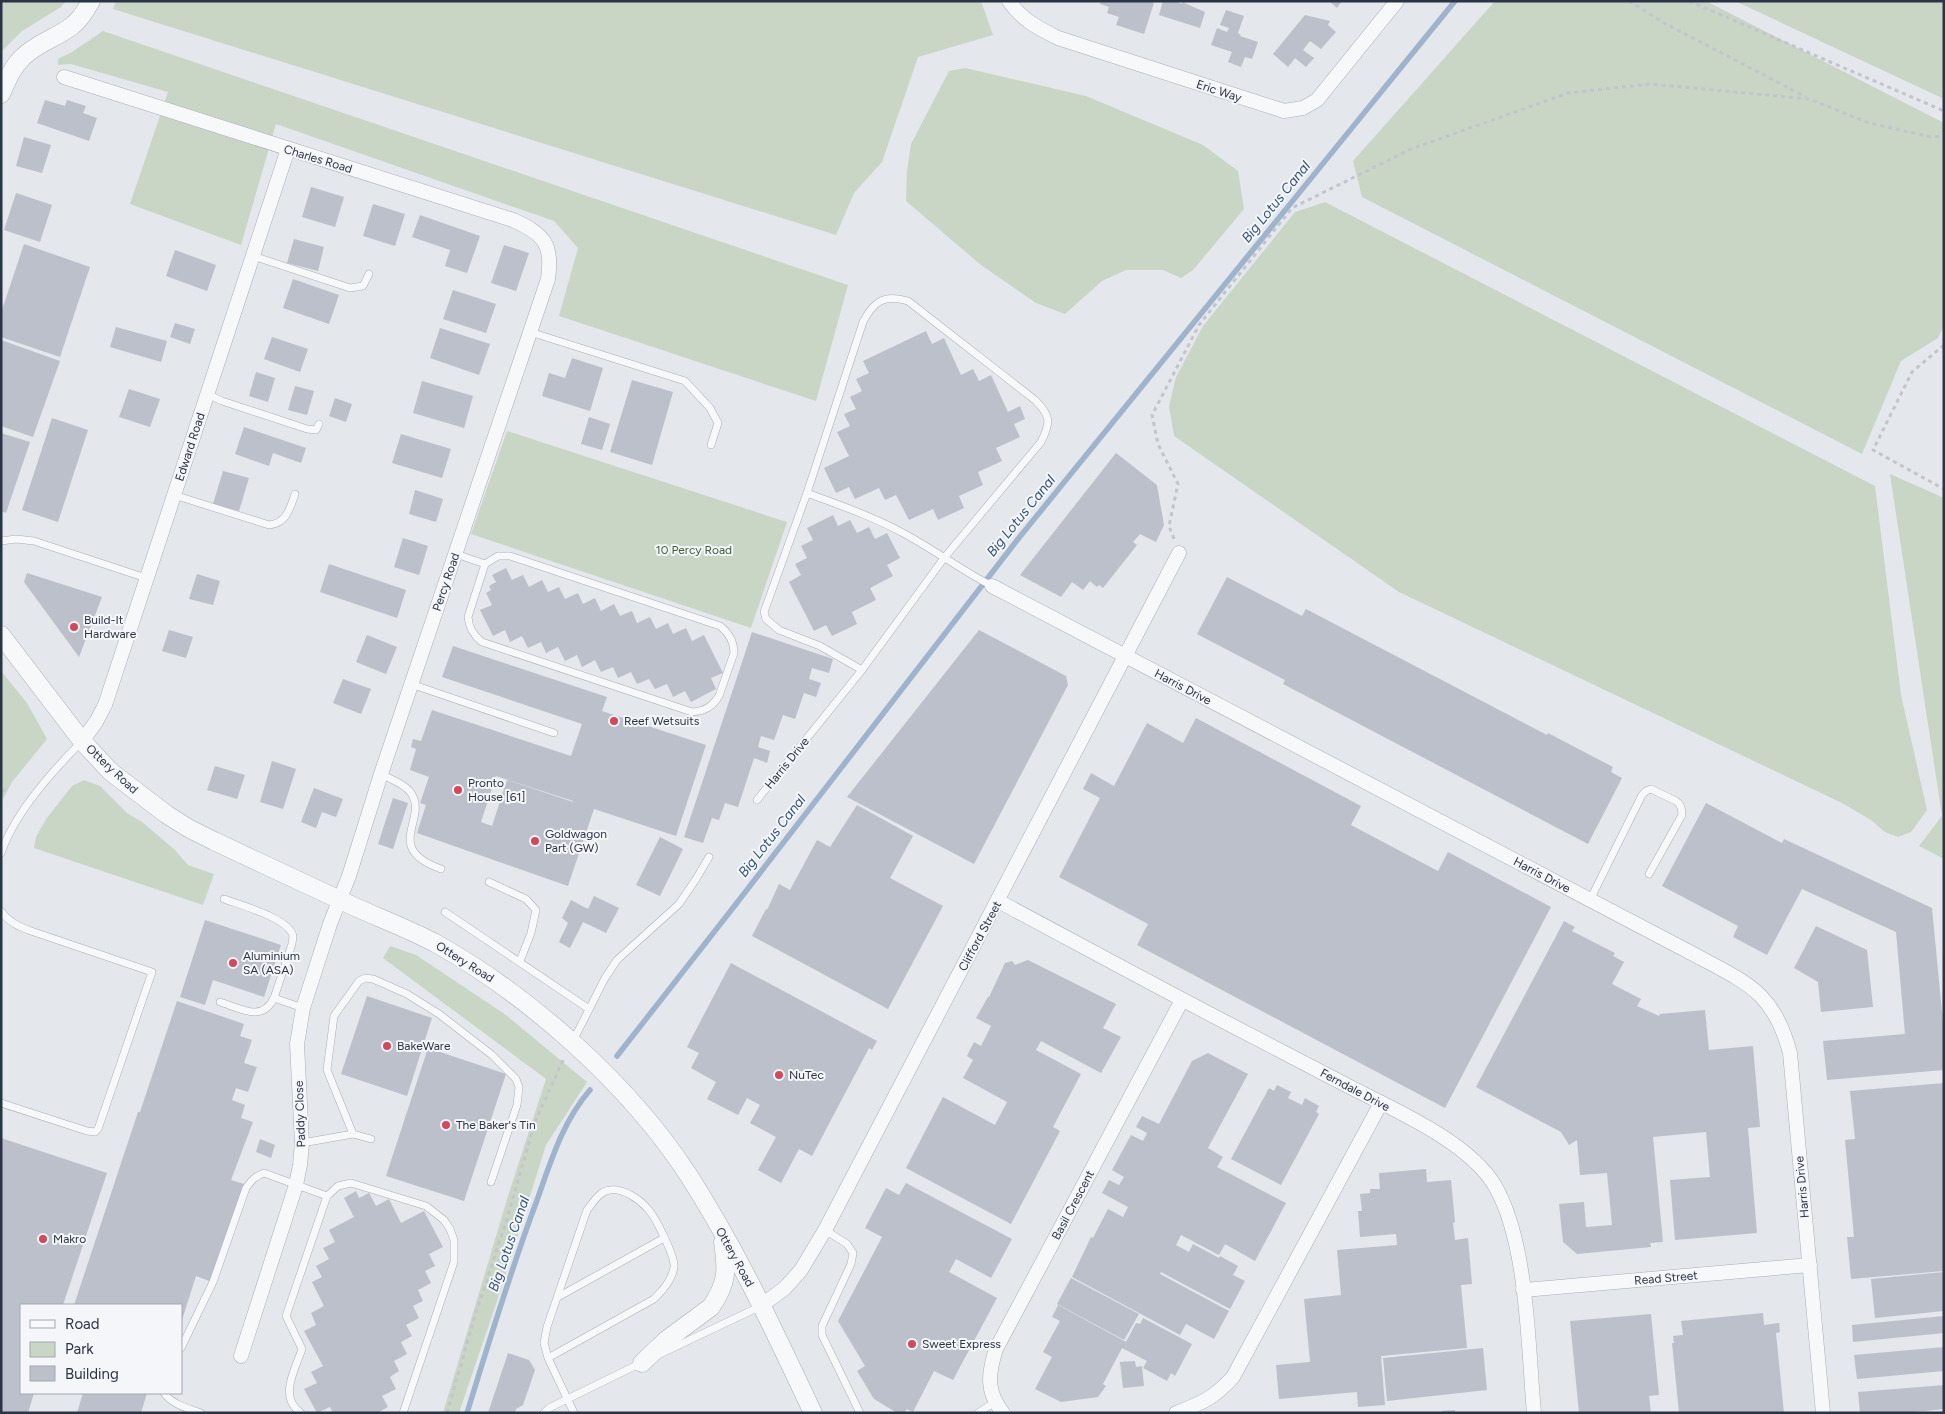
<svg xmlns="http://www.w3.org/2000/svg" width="1945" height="1414" viewBox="0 0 1945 1414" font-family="Figtree,sans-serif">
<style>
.green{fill:#c9d6c5}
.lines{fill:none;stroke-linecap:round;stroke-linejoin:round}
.stream{stroke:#9fb4cc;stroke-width:5.5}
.building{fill:#bbc0ca;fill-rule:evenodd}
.service-casing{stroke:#a9aeb7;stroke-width:8}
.minor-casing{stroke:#a9aeb7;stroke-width:15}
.tertiary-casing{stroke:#a9aeb7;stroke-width:19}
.path{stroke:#c2c5cb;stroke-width:3;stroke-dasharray:4 4;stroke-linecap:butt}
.service{stroke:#f7f8fa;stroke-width:7}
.minor{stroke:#f7f8fa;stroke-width:14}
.tertiary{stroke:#f7f8fa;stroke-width:18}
.poi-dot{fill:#d1495b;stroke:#f4f6f9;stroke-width:2}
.labels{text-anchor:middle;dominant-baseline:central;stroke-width:4;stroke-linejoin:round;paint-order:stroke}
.street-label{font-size:12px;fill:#2b3445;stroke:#f4f6f9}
.park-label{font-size:12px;fill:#3f6138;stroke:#f4f6f9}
.poi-label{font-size:12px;fill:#2b3445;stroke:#f4f6f9;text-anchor:start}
.water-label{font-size:14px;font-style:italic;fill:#34527a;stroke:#f4f6f9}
</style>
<rect width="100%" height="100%" fill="#e4e7ec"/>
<g class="green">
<path d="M2 1H66L61 7 22 31 1 52Z"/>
<path d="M116 1H981L993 35 918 57 882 162 854 193 836 235 113 9Z"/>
<path d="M1495 1H1706L1944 123V325L1938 338 1901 361 1862 454 1362 197 1353 161Z"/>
<path d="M1735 1H1944V99Z"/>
<path d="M103 31 848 285 816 401 559 316 578 248 554 221 276 124 241 245 130 204 168 92 71 64 58 65V59L72 52Z"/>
<path d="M965 68 1086 96 1203 145 1238 171 1244 209 1193 270 1181 278 1163 270H1126L1102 281 1065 314 1036 303 981 265 906 201 907 171 911 144 949 71Z"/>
<path d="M1325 202 1875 486 1901 695 1927 810 1911 832 1898 837 1885 832 1871 820 1842 803 1399 592 1174 436 1169 406 1176 377 1203 326 1295 212Z"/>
<path d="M507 431 787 522 751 628 471 534Z"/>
<path d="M1890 474 1944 498V859L1919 846 1942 816Z"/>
<path d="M1 671 27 703 47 739 12 782 1 803Z"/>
<path d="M84 780 100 786 127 813 142 822 175 850 188 865 214 874 203 905 34 848 36 837 46 819 72 786Z"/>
<path d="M390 946 416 955 506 1015 587 1082 546 1145 497 1301 459 1413H443L508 1196 546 1079 383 958Z"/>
</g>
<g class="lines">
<g class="stream">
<path d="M617 1056 736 904 1018 539 1455 1"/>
<path d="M467 1413C489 1342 510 1272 536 1203 550 1164 562 1122 590 1090"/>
</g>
</g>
<g class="building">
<path d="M1101 1H1149L1154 3 1144 34 1116 25 1119 17 1107 13 1109 7 1100 4Z"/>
<path d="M1163 1H1175L1182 4V2L1205 12 1200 28 1159 15Z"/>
<path d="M1329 1H1342L1337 8Z"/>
<path d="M1226 10 1244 16 1238 33 1241 35 1240 36 1258 42 1252 59 1245 57 1241 67 1228 62 1232 52 1211 45 1217 28 1227 32 1229 28 1220 25Z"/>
<path d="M1305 15 1330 21 1328 25 1336 32 1321 49 1310 41 1303 50 1314 58 1306 67 1295 58 1288 67 1273 54Z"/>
<path d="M45 100 65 106 67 100 86 106 83 113 97 118 89 141 37 123Z"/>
<path d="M24 137 51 145 42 173 16 166Z"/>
<path d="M311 187 344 197 335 227 302 217Z"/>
<path d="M16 193 52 205 40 242 4 230Z"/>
<path d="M373 204 405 214 395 246 363 236Z"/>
<path d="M420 215 480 236 467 273 445 266 450 250 412 237Z"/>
<path d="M294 239 324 247 318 271 287 263Z"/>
<path d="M24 244 90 267 60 357 1 337V313Z"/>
<path d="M504 245 529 253 516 291 491 283Z"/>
<path d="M175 250 216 265 207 291 166 276Z"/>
<path d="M293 279 339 295 329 324 283 308Z"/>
<path d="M453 290 496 304 486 333 443 319Z"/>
<path d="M175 323 195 329 190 344 170 337Z"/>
<path d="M116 327 167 341 161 362 110 347Z"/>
<path d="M440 328 490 344 479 375 430 358Z"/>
<path d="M926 331 932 344 944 338 961 375 973 369 979 381 991 375 1008 412 1020 406 1025 419 1014 424 1020 437 996 448 1002 461 978 472 983 485 959 496 964 508 938 520 933 509 909 520 896 495 885 500 879 488 855 499 849 487 836 493 824 468 849 456 837 432 850 426 844 414 856 409 850 397 862 391 856 379 869 373 863 361Z"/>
<path d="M272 337 308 349 300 372 264 359Z"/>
<path d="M1 340 60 361 33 437 1 426Z"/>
<path d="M572 358 603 368 590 411 542 396 549 373 565 378Z"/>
<path d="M256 372 275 378 268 402 249 396Z"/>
<path d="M632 380 673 392 652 465 610 452Z"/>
<path d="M422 381 473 396 464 428 413 413Z"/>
<path d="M295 386 314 391 307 415 288 410Z"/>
<path d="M129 389 160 399 150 427 119 417Z"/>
<path d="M335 398 352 404 346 422 329 416Z"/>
<path d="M589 417 610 424 602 450 581 444Z"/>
<path d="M52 418 88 430 58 522 22 510Z"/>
<path d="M244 427 306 448 301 463 273 453 269 466 235 454Z"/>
<path d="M1 433 30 442 6 513 1 511Z"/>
<path d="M401 434 451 449 442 478 392 463Z"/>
<path d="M1116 453 1157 485 1164 525 1156 542 1140 534 1133 542 1137 545 1103 588 1099 585 1097 587 1090 581 1083 590 1072 582 1061 597 1020 575Z"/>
<path d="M223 471 249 478 239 511 213 504Z"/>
<path d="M415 490 443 499 436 522 409 514Z"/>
<path d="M833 515 838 526 850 520 857 533 869 527 875 539 887 533 900 558 887 565 893 576 870 588 876 600 852 612 857 624 832 636 826 625 814 631 789 582 801 575 795 564 807 558 801 546 813 540 807 528Z"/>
<path d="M403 538 428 546 419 575 394 567Z"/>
<path d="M329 564 406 590 397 618 320 592Z"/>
<path d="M506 568 512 580 523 575 529 587 542 580 548 592 559 587 565 599 578 593 583 604 595 598 601 611 614 604 620 616 632 611 637 623 650 617 656 629 668 623 673 634 686 628 692 641 704 635 723 673 711 678 716 689 691 702 685 691 673 697 667 684 655 689 649 679 637 684 631 672 618 678 613 667 601 672 595 660 582 667 577 655 565 661 558 647 546 653 541 642 528 648 522 636 510 642 505 630 493 636 480 610 492 605 486 593 491 590 489 586 496 582 492 575Z"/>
<path d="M27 573 102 597 79 657 24 582Z"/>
<path d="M197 574 220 581 213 605 189 599Z"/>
<path d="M1227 577 1302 616 1306 609 1547 735 1548 733 1613 767 1611 772 1622 778 1588 844 1283 684 1285 680 1197 634Z"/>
<path d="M169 630 193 637 186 658 162 651Z"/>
<path d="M979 630 1066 676 1068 685 974 864 847 797Z"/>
<path d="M752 632 833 659 829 673 812 668 809 679 821 683 816 697 804 693 795 719 783 715 774 740 761 736 758 747 770 751 767 763 754 758 738 807 725 803 719 820 712 818 703 843 684 837Z"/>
<path d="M367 635 397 647 386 674 356 662Z"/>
<path d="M453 646 607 697 602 711 706 745 676 836 594 809 568 886 417 833 426 805 420 803 429 777 410 770 416 749 411 747 413 739 421 741 432 710 571 756 582 724 442 677ZM496 776 573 801V802L507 780 492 826 481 822Z"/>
<path d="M343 679 371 689 361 714 333 703Z"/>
<path d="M1196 718 1361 806 1351 825 1438 871 1448 852 1551 907 1445 1108 1137 945 1148 924 1059 877 1100 798 1083 789 1091 773 1114 786 1147 723 1183 743Z"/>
<path d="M272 761 296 769 283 809 260 802Z"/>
<path d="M215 766 245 775 237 799 207 790Z"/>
<path d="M314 788 343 799 336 817 322 812 316 828 301 822Z"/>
<path d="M393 798 408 803 393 849 378 844Z"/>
<path d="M1706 803 1782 843 1784 839 1932 908 1944 1033V1070L1827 1080 1823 1041 1905 1034 1896 932 1802 889 1767 955 1733 937 1738 926 1662 886Z"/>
<path d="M857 805 913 836 890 878 943 906 888 1009 752 936 766 909 767 910 779 884 790 890 817 840 830 847Z"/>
<path d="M660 837 683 849 660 896 636 885Z"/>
<path d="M594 896 619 908 606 933 583 922 570 948 559 942 568 923 562 918 571 900 588 909Z"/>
<path d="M205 920 281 945 264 997 213 980 205 1005 180 997Z"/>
<path d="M1564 921 1575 927 1572 931 1615 953 1613 956 1624 962 1612 984 1641 999 1637 1006 1659 1016 1660 1014 1705 1010 1709 1050 1753 1046 1760 1127 1748 1128 1757 1233 1675 1240 1670 1180 1710 1177 1706 1132 1653 1137 1663 1242 1650 1243 1651 1247 1577 1254 1563 1242 1559 1204 1584 1202 1586 1227 1612 1225 1607 1173 1580 1175 1577 1140 1569 1145 1561 1132 1476 1087Z"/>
<path d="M1816 926 1867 950 1873 1007 1821 1012 1818 982 1794 968Z"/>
<path d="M1028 960 1116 1004 1103 1028 1121 1037 1101 1073 1041 1041 1036 1050 1081 1074 1053 1127 1060 1131 1011 1224 906 1168 943 1097 995 1125 1007 1102 963 1078 973 1060 967 1056 974 1042 981 1046 991 1026 976 1018 988 997H989L1005 963 1012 961 1015 965Z"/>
<path d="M731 963 877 1041 872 1050 869 1048 812 1156 799 1149 781 1183 758 1170 776 1137 750 1123 760 1105 747 1098 738 1115 707 1099 716 1082 691 1068 699 1053 687 1047Z"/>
<path d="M367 996 432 1018 407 1096 341 1074Z"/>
<path d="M177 1001 244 1024 240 1036 252 1040 244 1063 257 1067 248 1092 236 1088 232 1100 245 1105 241 1118 253 1122 231 1180 244 1184 212 1282 196 1276 182 1320 181 1305H74L138 1112H140Z"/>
<path d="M428 1048 506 1074 464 1201 386 1176Z"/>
<path d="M1208 1053 1248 1074 1208 1148 1223 1157 1217 1167 1286 1203 1255 1261 1225 1244 1219 1255 1181 1235 1176 1245 1189 1252 1193 1244 1219 1258 1220 1256 1238 1266 1233 1275 1245 1281 1230 1309 1161 1272 1160 1274 1229 1311 1214 1339 1186 1324 1180 1335 1072 1277 1091 1237 1093 1238 1108 1209 1123 1217 1128 1207 1102 1193 1109 1180 1119 1185 1124 1177 1112 1170 1131 1135 1143 1141 1147 1133 1136 1127 1142 1116 1159 1124 1192 1061Z"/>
<path d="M1944 1083V1271L1851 1279 1847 1237H1854L1845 1140 1855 1139 1850 1091Z"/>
<path d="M1277 1085 1291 1092 1288 1098 1302 1105 1305 1098 1319 1106 1316 1112 1319 1114 1281 1185 1231 1159 1269 1088 1274 1091Z"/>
<path d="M1 1138 107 1173 63 1305H21V1393H34L28 1413H1Z"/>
<path d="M260 1139 275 1145 271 1158 256 1152Z"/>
<path d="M1426 1169 1427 1182 1451 1180 1455 1222 1453 1223 1455 1240 1468 1238 1472 1284 1461 1285 1467 1348 1381 1356 1385 1405 1358 1407 1357 1392 1279 1399 1276 1365 1310 1362 1304 1299 1341 1295 1337 1250 1397 1245 1396 1234 1360 1237 1358 1211H1362L1360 1194 1370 1193V1189H1380L1379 1173Z"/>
<path d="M906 1183 1012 1239 991 1278 956 1259 949 1272 997 1298 953 1380 934 1371 913 1412 907 1409 904 1413H897L874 1399 857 1371 865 1366 838 1321 882 1237 865 1228 886 1188 899 1195Z"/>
<path d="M356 1191 359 1198 369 1193 376 1206 389 1199 401 1223 424 1211 443 1247 429 1254 435 1266 425 1271 431 1283 418 1290 423 1301 413 1306 419 1318 406 1325 412 1336 401 1342 407 1354 394 1361 399 1371 390 1377 396 1389 382 1396 388 1407 377 1413H333L330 1407 317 1413 304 1389 317 1383 311 1372 323 1366 304 1331 316 1325 311 1313 324 1306 312 1282 322 1277 316 1266 329 1259 323 1248 335 1242 329 1230 354 1217 344 1198Z"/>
<path d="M1944 1272V1311L1875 1318 1871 1279Z"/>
<path d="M1071 1278 1139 1314 1124 1340 1057 1304Z"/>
<path d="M1058 1305 1126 1342 1136 1323 1140 1324 1143 1318 1192 1344 1175 1376 1171 1373 1167 1381 1143 1368 1147 1361 1122 1348 1103 1384 1106 1386 1098 1397 1061 1402 1035 1389 1052 1357 1043 1352 1060 1321 1052 1317Z"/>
<path d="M1763 1313 1764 1325 1779 1323 1780 1332 1776 1333 1784 1413H1679L1672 1343H1674L1673 1336 1683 1335 1681 1321Z"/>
<path d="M1651 1314 1659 1395 1649 1396 1651 1413H1579L1570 1321Z"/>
<path d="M1944 1316V1333L1853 1342 1852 1325Z"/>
<path d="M1944 1347V1371L1857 1379 1854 1355Z"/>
<path d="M1483 1348 1487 1390 1387 1401 1383 1358Z"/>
<path d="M508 1353 529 1360 535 1370 523 1405 516 1409 515 1413H488Z"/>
<path d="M1135 1361 1136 1367 1142 1366 1144 1386 1123 1388 1120 1362Z"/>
<path d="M1944 1385V1409L1905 1413H1860L1858 1392Z"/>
<path d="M83 1393H147L141 1413H77Z"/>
<path d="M1455 1410V1413H1442V1411Z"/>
</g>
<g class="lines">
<defs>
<g id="service">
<path d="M253 256 350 288 363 286 369 274"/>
<path d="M530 332 685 381 710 408 718 423 711 445"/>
<path d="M207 394 222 401 307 429 316 430 319 424"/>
<path d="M807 493C839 505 872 516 903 533 933 549 961 570 992 586"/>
<path d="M174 495 269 525C287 523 290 508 295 494"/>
<path d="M1 541 16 539 34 541 146 578"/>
<path d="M456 554 485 564"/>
<path d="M498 556H510L720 626C729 633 734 641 734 653L719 696C712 707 705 711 692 712L482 642C473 635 469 628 468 617L485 564Z"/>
<path d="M411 684 554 733"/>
<path d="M381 774C390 779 405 784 411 793 429 819 382 848 441 869"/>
<path d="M757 800 862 670 944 558 1041 442C1051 422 1051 416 1035 400L908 301C884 294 874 301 863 322L807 493 764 612 766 619 779 630 820 646 862 670"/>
<path d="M1 853C15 812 52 772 82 741"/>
<path d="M489 882 526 899 536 910 531 933 520 961"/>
<path d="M1590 900 1642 795 1646 791 1651 789 1676 801C1681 804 1682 809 1682 815L1649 874"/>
<path d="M1 911C8 922 20 927 31 931L152 972 98 1129 95 1132 87 1131 1 1103"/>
<path d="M445 912 589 1009"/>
<path d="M274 998 303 1008"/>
<path d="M220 1002C240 1008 262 1023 274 998L292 944C292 941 293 939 293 936 289 918 240 905 224 899"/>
<path d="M573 1041 605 978 617 960 679 904 696 879 709 857"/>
<path d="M371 1139 353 1134 327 1070 334 1016 359 981 365 978 373 979 407 994 439 1014 492 1055 516 1079 519 1087 517 1105 491 1182"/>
<path d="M302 1143 353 1134"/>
<path d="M825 1230 847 1244 853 1253 851 1264 822 1326V1335L860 1413"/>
<path d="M558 1297 664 1238"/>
<path d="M181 1348 213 1282 246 1188C251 1181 255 1176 264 1173L327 1196"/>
<path d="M660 1354 761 1306"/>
<path d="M548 1358 654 1299C663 1290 672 1280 674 1267 675 1256 655 1216 647 1208 639 1199 623 1188 610 1190 599 1191 593 1203 587 1210L547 1327 544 1343 548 1358 574 1413"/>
<path d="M164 1393C173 1405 187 1408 201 1413"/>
<path d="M301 1413C278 1397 295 1370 302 1349L286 1316 327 1196 338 1186 351 1183 426 1206 444 1220 450 1229 454 1240V1262L403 1413"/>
<path d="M544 1413 549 1408 641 1363"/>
<path d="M978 1413 995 1402"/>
</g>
<g id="minor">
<path d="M1009 1C1022 20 1038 28 1058 38L1284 111 1303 108 1317 100 1397 1"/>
<path d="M64 77 513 220C544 234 553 244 548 279L381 774 349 876 330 924 303 1008 297 1044 302 1143 300 1165 296 1185 241 1356"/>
<path d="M992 586 1697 956C1749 984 1774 993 1790 1053L1823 1413"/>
<path d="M82 741 96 722 105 705 288 149"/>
<path d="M998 901C1075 942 1150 983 1227 1023 1268 1044 1309 1066 1350 1087 1395 1110 1469 1142 1495 1186 1528 1243 1528 1347 1534 1413"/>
<path d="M1523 1290 1810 1265"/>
<path d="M762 1305 785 1288 801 1270 825 1230 1179 553"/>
<path d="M1003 1413C986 1392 988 1374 996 1349L1182 1000"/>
<path d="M1176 1413C1202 1403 1214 1398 1233 1377L1381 1103"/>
</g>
<g id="tertiary">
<path d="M1 94C7 81 12 67 23 57 37 43 56 38 72 26 80 20 86 10 91 1"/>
<path d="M1 635 82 741 111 772 166 814 188 828 214 841C261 863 307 885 355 907 382 919 411 930 437 944 531 997 630 1085 689 1176 737 1251 775 1332 813 1413"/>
<path d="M642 1363 665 1341 711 1307C728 1282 727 1270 723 1242"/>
</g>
</defs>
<use href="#service" class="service-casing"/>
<use href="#minor" class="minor-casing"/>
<use href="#tertiary" class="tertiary-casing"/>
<g class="path">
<path d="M1629 1 1666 24 1806 97"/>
<path d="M1689 1 1944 111"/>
<path d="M1944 345 1912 372 1873 450 1944 489"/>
<path d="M1174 539 1169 526 1178 484 1158 444 1152 415 1199 325 1292 208 1411 149 1568 93 1650 84 1809 99 1869 123 1931 137 1944 136"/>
<path d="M1 791 7 789"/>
<path d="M447 1413 474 1319 506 1222 535 1122 564 1058"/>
</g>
<use href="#service" class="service"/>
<use href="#minor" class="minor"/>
<use href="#tertiary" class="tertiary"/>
</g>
<g class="poi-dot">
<circle cx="74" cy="627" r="5"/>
<circle cx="614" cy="721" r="5"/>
<circle cx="458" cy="790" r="5"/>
<circle cx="535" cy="841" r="5"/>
<circle cx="233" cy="963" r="5"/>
<circle cx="387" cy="1046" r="5"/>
<circle cx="779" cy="1075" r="5"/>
<circle cx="446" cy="1125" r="5"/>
<circle cx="43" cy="1239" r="5"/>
<circle cx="912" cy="1344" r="5"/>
</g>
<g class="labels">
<g class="street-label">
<text transform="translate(1219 91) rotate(18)">Eric Way</text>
<text transform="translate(318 159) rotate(17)">Charles Road</text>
<text transform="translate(190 447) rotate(-72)">Edward Road</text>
<text transform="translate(446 582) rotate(-71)">Percy Road</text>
<text transform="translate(1183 687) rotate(28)">Harris Drive</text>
<text transform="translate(787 763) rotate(-51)">Harris Drive</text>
<text transform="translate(112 769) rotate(43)">Ottery Road</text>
<text transform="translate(1542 875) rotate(28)">Harris Drive</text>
<text transform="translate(980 936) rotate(-62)">Clifford Street</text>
<text transform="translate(465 962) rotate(32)">Ottery Road</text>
<text transform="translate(1355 1090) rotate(28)">Ferndale Drive</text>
<text transform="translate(300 1114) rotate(-92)">Paddy Close</text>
<text transform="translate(1802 1187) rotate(-95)">Harris Drive</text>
<text transform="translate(1073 1205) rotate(-62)">Basil Crescent</text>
<text transform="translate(735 1257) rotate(61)">Ottery Road</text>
<text transform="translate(1666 1278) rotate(-5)">Read Street</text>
</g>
<g class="park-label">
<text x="694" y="550">10 Percy Road</text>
</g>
<g class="poi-label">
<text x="84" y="620">Build-It<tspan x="84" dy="14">Hardware</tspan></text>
<text x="624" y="721">Reef Wetsuits</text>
<text x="468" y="783">Pronto<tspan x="468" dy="14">House [61]</tspan></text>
<text x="545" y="834">Goldwagon<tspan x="545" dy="14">Part (GW)</tspan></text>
<text x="243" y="956">Aluminium<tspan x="243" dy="14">SA (ASA)</tspan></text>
<text x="397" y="1046">BakeWare</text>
<text x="789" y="1075">NuTec</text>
<text x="456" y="1125">The Baker's Tin</text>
<text x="53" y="1239">Makro</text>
<text x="922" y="1344">Sweet Express</text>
</g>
<g class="water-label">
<text transform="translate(1276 202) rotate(-51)">Big Lotus Canal</text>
<text transform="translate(1021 516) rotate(-51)">Big Lotus Canal</text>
<text transform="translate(772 836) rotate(-52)">Big Lotus Canal</text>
<text transform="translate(509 1244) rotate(-71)">Big Lotus Canal</text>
</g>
</g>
<rect width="1945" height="1414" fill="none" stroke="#2b3445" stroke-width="5"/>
<rect x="20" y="1304" width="162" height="90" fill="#f4f6f9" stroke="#a4a8b1"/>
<rect x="30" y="1320" width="25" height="8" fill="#f7f8fa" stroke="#a4a8b1"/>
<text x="65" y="1329" font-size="15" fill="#2b3445">Road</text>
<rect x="30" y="1342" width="25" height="15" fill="#c9d6c5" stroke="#a4a8b1"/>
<text x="65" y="1354" font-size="15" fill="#2b3445">Park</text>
<rect x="30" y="1366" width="25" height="15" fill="#bbc0ca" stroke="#a4a8b1"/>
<text x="65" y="1379" font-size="15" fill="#2b3445">Building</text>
</svg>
